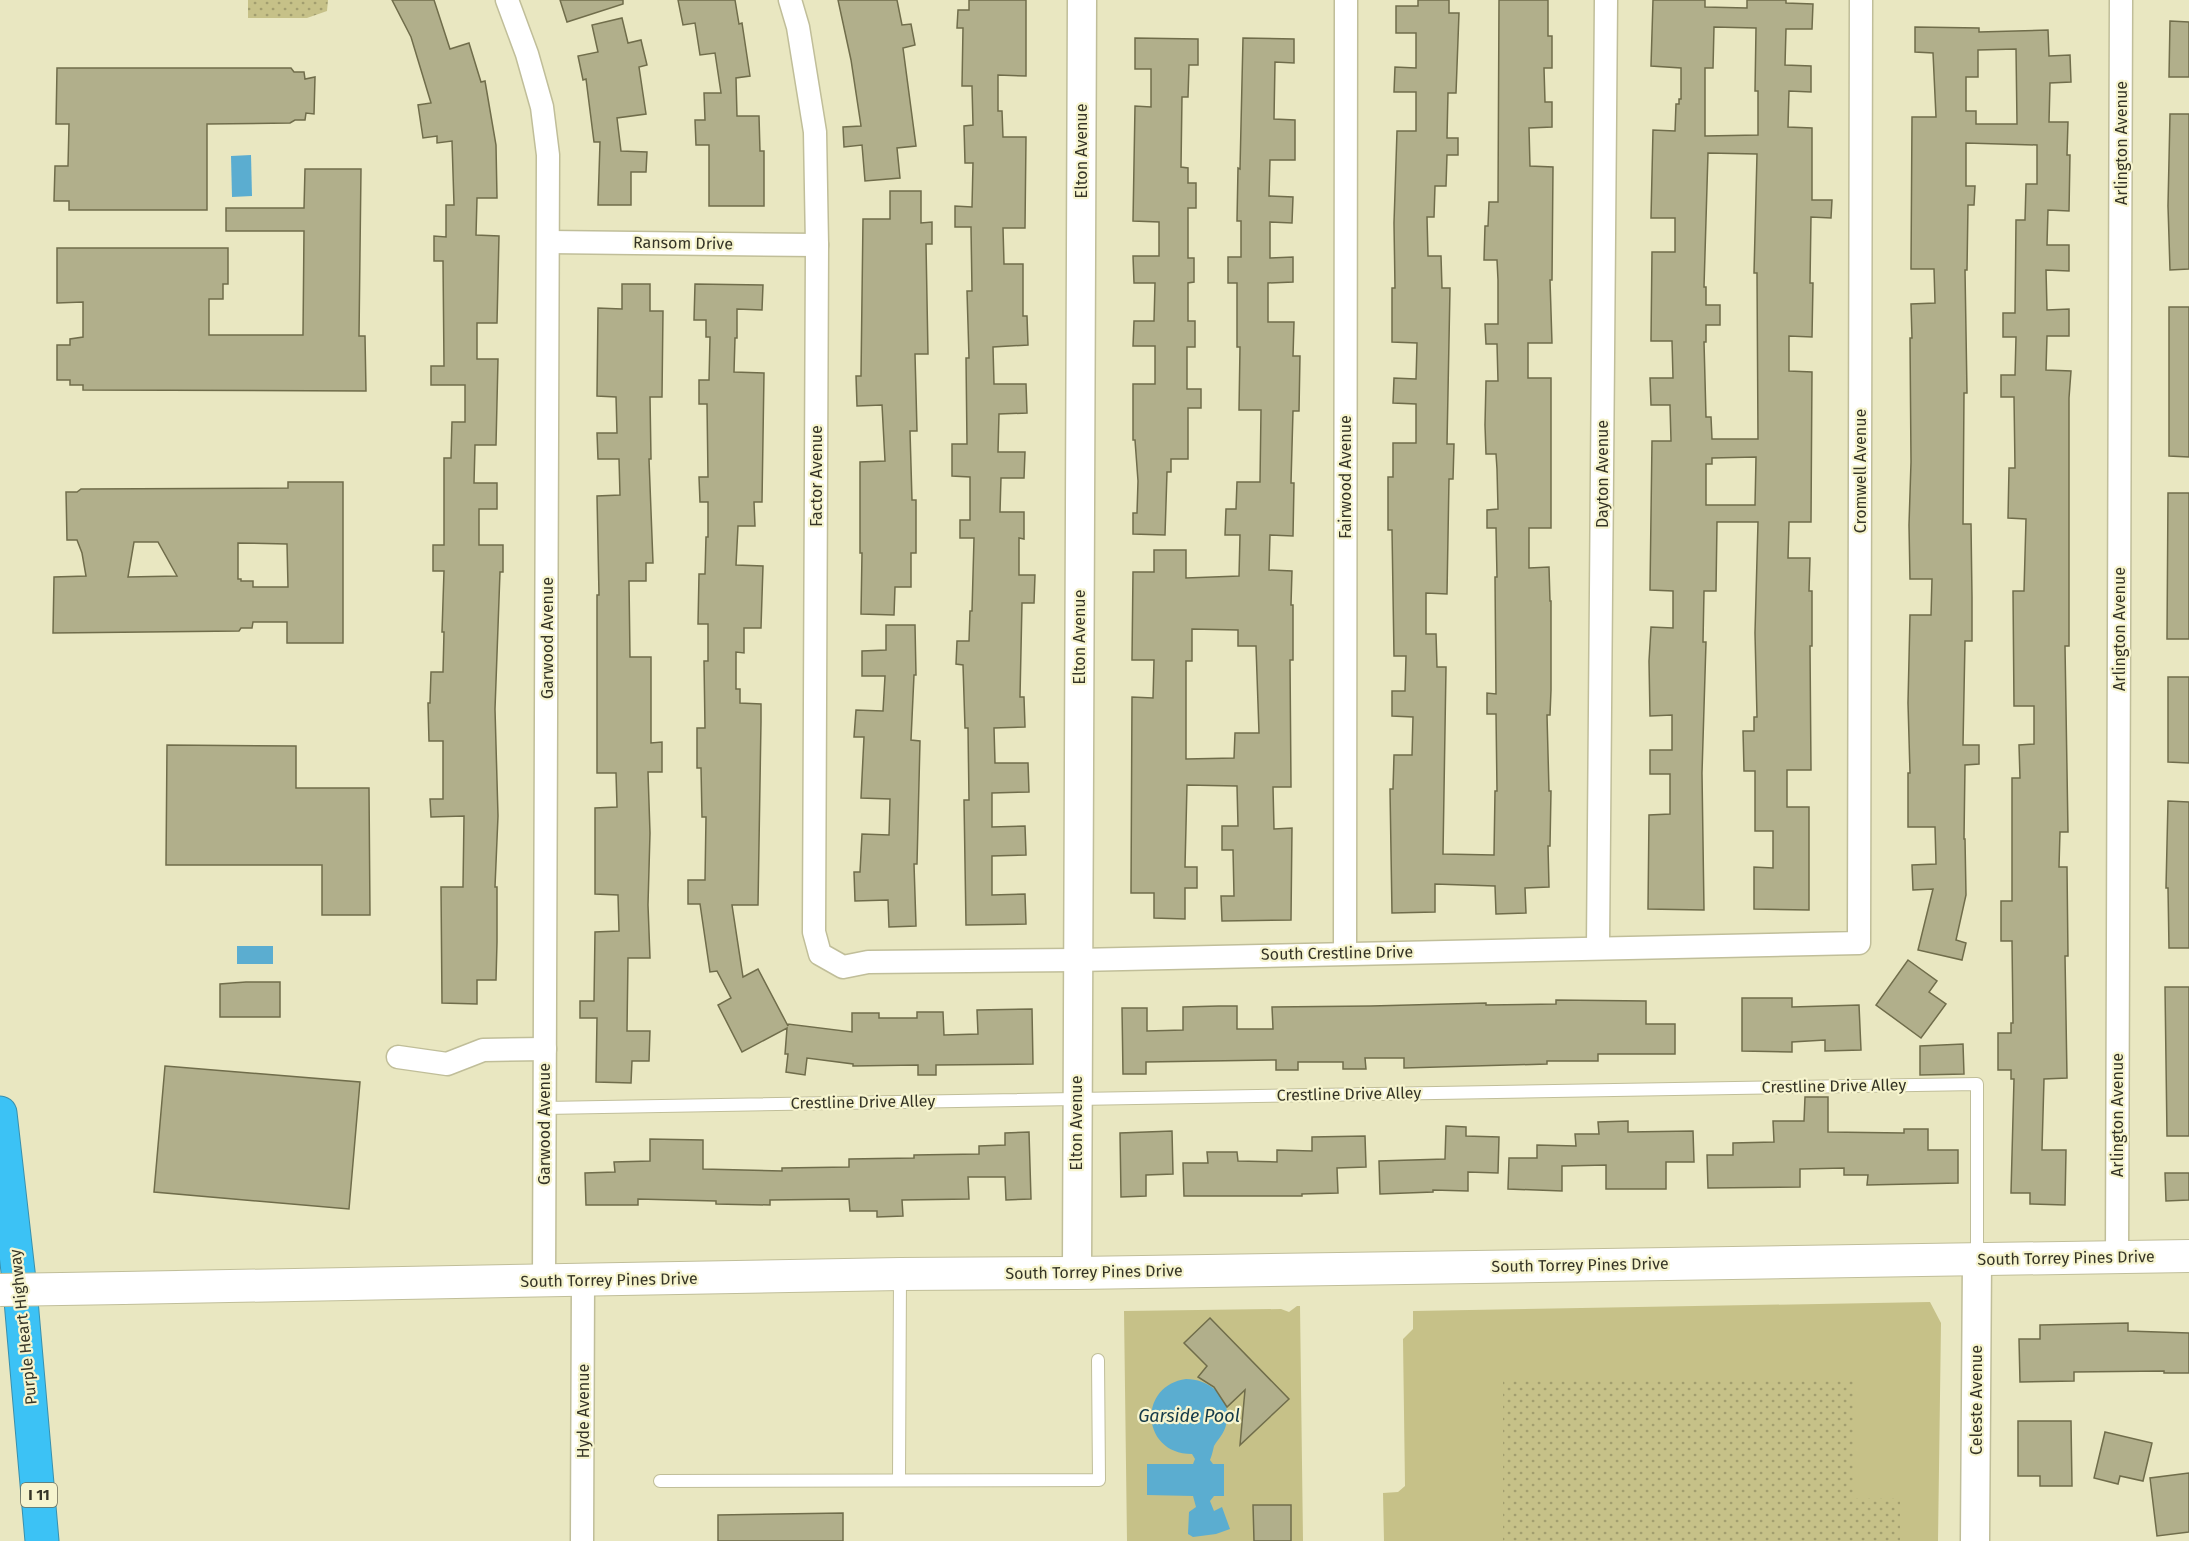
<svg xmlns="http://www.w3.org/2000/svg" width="2189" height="1541" viewBox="0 0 2189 1541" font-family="'Fira Sans',sans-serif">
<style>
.grass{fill:#c6c188}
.park{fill:url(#park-dots)}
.water{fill:#5badd0}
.building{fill:#b1af8b;stroke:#706d4b;stroke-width:1.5;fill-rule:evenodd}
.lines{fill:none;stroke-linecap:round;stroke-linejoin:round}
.service-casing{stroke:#c0be99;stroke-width:14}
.minor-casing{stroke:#c0be99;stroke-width:25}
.tertiary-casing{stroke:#c0be99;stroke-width:31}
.secondary-casing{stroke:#c0be99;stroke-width:34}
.motorway-casing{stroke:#3a90ad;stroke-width:35}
.service{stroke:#fff;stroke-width:12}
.minor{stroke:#fff;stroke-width:22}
.tertiary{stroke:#fff;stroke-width:28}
.secondary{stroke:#fff;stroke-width:32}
.motorway{stroke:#3cc2f5;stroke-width:33}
.secondary-bridge-casing{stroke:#c0be99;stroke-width:34;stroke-linecap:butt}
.secondary-bridge{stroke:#fff;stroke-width:32}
.labels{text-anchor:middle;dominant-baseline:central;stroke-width:4.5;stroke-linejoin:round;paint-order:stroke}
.shield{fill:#f6f4ce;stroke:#6f6e58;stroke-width:1.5}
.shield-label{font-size:15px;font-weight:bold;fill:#353426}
.street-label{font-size:16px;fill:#353426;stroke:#f6f4ce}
.water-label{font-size:18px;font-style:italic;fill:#143a49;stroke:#f6f4ce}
</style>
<defs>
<pattern id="park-dots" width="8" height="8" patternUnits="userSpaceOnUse" patternTransform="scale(1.5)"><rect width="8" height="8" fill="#c6c188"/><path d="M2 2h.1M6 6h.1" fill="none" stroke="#a29e6f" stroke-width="1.8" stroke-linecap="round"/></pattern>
</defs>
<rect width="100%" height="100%" fill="#e9e7c1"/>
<g class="grass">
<path d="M1930 1302 1941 1323 1938 1541H1384L1383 1493 1398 1492 1405 1486 1403 1339 1413 1329V1311Z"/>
<path d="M1297 1306H1300L1303 1541H1127L1124 1311 1281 1309 1289 1312Z"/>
</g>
<g class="park">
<path d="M248 0H328L327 11 307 18H248Z"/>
<path d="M1503 1380 1854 1381 1853 1498H1900V1541H1503Z"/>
</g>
<g class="water">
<path d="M251 155 252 196 232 197 231 156Z"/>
<rect x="237" y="946" width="36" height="18"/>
<path d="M1186 1379C1211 1379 1233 1399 1226 1425 1224 1434 1218 1439 1214 1446 1213 1450 1212 1455 1210 1460L1213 1464H1224V1496H1214L1210 1501 1214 1511 1222 1507 1230 1529 1216 1534 1193 1537 1188 1534 1189 1512 1196 1507 1193 1496 1147 1495V1464H1193L1195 1459 1192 1454C1141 1454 1137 1386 1186 1379Z"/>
</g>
<g class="building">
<path d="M392 0H434L450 49 469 43 481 82 485 81 496 145 497 198H477L476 235 499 236 497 323H477V359H498L496 445H475L474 483H497V509H479V545H503V572H500L495 709 498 816 495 887H497V942L496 980H477V1004L442 1003 441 887H463L464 816 431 817 430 799H443V741H429L428 703H430L431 672H443L444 632H442L444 571H433V545H444V458H451L452 422H465V385H431V366H444L443 261H434V236L446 237V205H454L452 141 437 143V136L423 138 418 105 431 103 411 37Z"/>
<path d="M560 0H623V4L567 22Z"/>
<path d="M678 0H735L739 24 742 23 750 76 736 78 737 116H759L760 151H764V206H709V145H696L695 120H705L704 93H721L715 53 700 55 695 23 683 25Z"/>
<path d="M838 0H897L902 25 911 24 915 45 903 48 916 146 897 148 900 178 865 181 862 145 844 147 843 127 861 126 851 60Z"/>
<path d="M969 0H1026V76L998 75V111H1002L1003 137H1026L1025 228H1003L1004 264H1023V316H1027L1028 345 993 347 994 384H1026L1027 413 999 414 998 452H1025L1024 478H1001L1000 512H1024V539L1019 538V575H1035L1034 603H1022L1020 697H1024L1025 727 994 728 995 763H1028L1029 792 992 793V827L1025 826 1026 855 992 856V895L1025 894 1026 924 966 925 964 800H969L968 728H965L963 665 956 664 957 641H969L970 611H972L974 538H960V520H970V477L952 476V444H967L966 358H969L967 291H972L971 227H955V206L972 207 973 163H965L964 126 973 125 972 86H962L963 28H957L958 10H969Z"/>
<path d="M1418 0H1449V13H1459L1456 93H1448L1447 138H1458V155H1447L1446 186H1435L1434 217H1427L1428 256H1441L1442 288H1450L1447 444H1454L1453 479H1449L1447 594 1426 593V634H1436L1437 667H1446L1443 854 1494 855 1495 791H1497L1496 714H1487V693L1496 694 1495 577H1497L1496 528H1487V510L1498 509 1497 469 1496 454H1486L1485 425 1486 381H1498L1497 344H1486L1485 324H1498V280L1497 260H1484L1485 226H1488L1489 202H1498L1499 0H1548V36H1552V68H1544L1545 102H1552V127L1529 128 1530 166 1553 167 1552 280H1550L1552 343H1528V378H1551V528H1529V568L1549 567 1550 601H1551V690L1550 715H1547L1549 791H1551L1550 846H1548L1549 887 1525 888 1526 913 1496 914 1495 886 1435 884V912L1392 913 1390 789H1393L1394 755H1412L1413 717 1392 716V691H1405L1406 656H1394L1392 530H1388V477H1393V443H1416V404L1393 403 1394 378 1416 379 1417 343 1392 342V288H1395L1394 223 1397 131H1416V92H1394L1395 67 1416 68V33H1396V6H1418Z"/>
<path d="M1653 0H1705V7L1747 8V0H1786V3L1813 4 1812 29H1786L1785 65 1811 66V92L1789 91 1788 127 1812 128V200H1832L1831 218 1811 217 1810 283H1813L1812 337 1789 336V371L1812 372 1811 522H1789L1788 558H1810L1809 591H1812V646H1810L1811 770H1787V807H1809V910L1754 909V867L1773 868V831H1755V771H1744L1743 731H1754V717H1757L1755 633 1758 522H1717L1716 591H1704L1703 642H1706L1702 773 1704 910 1648 909 1649 815 1670 814V774H1650V750H1672V715L1650 716 1649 661 1651 627 1673 628V591L1650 590 1652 441H1671L1670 405H1651L1650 378H1673L1672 341H1651L1652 252H1675V218H1651L1653 130 1675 131 1676 104H1679V99H1681V68L1651 66ZM1714 27 1756 28 1755 91H1758V135L1705 136V68H1713ZM1708 153 1757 154 1754 273H1757L1758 439H1712L1711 417H1706L1704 342H1706V325H1720V305H1706V287H1704ZM1756 457 1755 505H1706V464H1712V458Z"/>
<path d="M622 18 628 43 641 40 647 65 639 67 646 114 617 118 621 151 647 152 646 172H631V205H598L600 142H594L586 79 583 80 578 56 598 52 592 25Z"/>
<path d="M2170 21 2189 22V77H2169Z"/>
<path d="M1915 27 1979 28V32L2048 30 2049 56 2070 55 2071 82 2050 83 2049 122H2068L2067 155H2070L2069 211 2048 210 2047 245H2069V271L2046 270 2047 310 2069 309V336H2047L2046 370 2071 371 2069 398V646H2065L2068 832H2060L2059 867H2067L2068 956H2065L2067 1078 2044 1079 2042 1150H2066L2065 1205 2030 1204V1193H2011L2014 1079H2011V1070H1998V1033H2011V1023H2013L2012 941H2001V901H2012V778H2020L2019 745 2034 744V706H2014L2013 591H2024L2026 519 2008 518 2009 468H2015L2014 397H2001V375H2015L2016 337H2003V313H2015L2016 220H2025L2026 184H2037V145L1966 143V186H1975L1974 205H1968L1967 270H1965L1967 393H1964L1963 524H1971L1972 597V641H1965L1963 745H1979V764L1965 765 1964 839H1965L1966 895 1956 940 1966 943 1962 960 1918 950 1933 889 1913 890 1912 865 1936 864 1935 827H1908V773H1910L1908 703 1910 615H1931L1932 579H1910L1909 525 1911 462 1910 338H1912L1911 304 1935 303 1934 269H1911L1912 117H1936L1933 53 1915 52ZM2016 49 2017 124H1976V111H1966V77H1978V50Z"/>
<path d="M1135 38 1198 39V65H1189L1188 97H1182L1181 167 1188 168V183H1196V208H1188V258H1194V282L1188 283V321H1195V347H1187V389H1201V408H1188V459H1171V472H1167L1165 535 1133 534V513H1137L1138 481 1135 440H1133V384H1155V346H1133L1134 321H1154L1155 283H1134L1133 256H1159V222L1133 221 1135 106 1151 107V69H1135Z"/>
<path d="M1243 38 1294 39V63L1275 62 1274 119 1295 120V160H1270L1269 196 1293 197 1292 223 1270 222V258L1293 257V282L1268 283V322H1294L1293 356H1300L1299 411H1293L1291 483H1294L1293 536 1270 535 1269 570 1292 571 1291 605H1293V660H1290L1291 787H1273L1274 829 1292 828 1291 920 1222 921 1221 896H1234L1233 850H1222V826H1238L1237 786 1187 785 1185 867H1197V888H1185V919L1154 918V893H1131L1132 697 1153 698 1154 660H1132L1133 572H1154V550H1186V578L1239 576 1240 535H1225L1226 509H1236L1237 482H1260L1261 410H1239L1240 347H1237V283H1228V257H1241V221H1237L1238 168 1240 169ZM1192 629 1238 630V646H1256L1259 733H1235L1234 758 1186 759V661H1192Z"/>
<path d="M57 68H291L294 72H304L305 79 315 77 314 114 306 113 305 120H295L290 123 207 124V210H69V201H54L55 166H68L69 124H56Z"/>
<path d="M2170 114H2189V269L2170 270 2168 206Z"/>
<path d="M305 169H361L359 336H365L366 391 83 390V385H70V380H57V345H70V339L83 337V302L57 303V248H228V284H223V299H209V335H303L304 231H226V208H304Z"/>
<path d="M890 191H921V223L932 222V244H926L928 354H915L917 431H910L912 500H916V553H911V587H895L894 615 861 614 862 553H860V462L885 461 882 405 857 406 856 376H861L863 219H890Z"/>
<path d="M622 284H650V311H663L662 397H650L651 459H649L653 563H646V581H629L630 657H651V743L662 742V772H648L650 833 648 905 650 958H628L627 1031H650L649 1061H632L631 1083 596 1082 597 1018H580V1001H594L595 932 619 931 618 895 595 894V808L617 807 616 773H597V595H599L597 496 620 495 619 459H598L597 433H617L616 397 597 396 598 308 622 309Z"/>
<path d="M695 284 763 285 762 310 737 309V338H735L734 372 764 373 762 502H754L755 526H738L736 565 763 566 761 628H744V653L736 652V689H740V703L761 704V722L758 905H732L743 977 758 969 788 1026V1024L852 1032V1013H879V1018H917V1012H943L944 1035 978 1034 977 1010 1032 1009 1033 1064 936 1065V1075H918V1065L853 1066V1064L807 1058 805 1075 786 1072 788 1054H785L787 1028 742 1052 718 1005 731 998 717 971 710 972 700 904H688V880H705L706 817H702L701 768H697V728H705L704 661H708V624H698L699 574H705L706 537H708V502H700L699 477H708L707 404H699V380H709L710 337H706V320H694Z"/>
<path d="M2169 307H2189V457L2169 456Z"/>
<path d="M288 482H343V643H287V622H253L252 628H241L239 631 53 633 54 577 86 576 82 553 77 540H67L66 492H77L81 489 288 488ZM134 542H158L177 576 128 577ZM238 543 287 544 288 587H253V581H241V579H238Z"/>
<path d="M2168 493H2189V639H2167Z"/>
<path d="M886 625H915L916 675H914L911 740 920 741 917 864H914L916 926 889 927 888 900 855 901 854 872H860L862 834 889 835 890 799 861 798 864 737H854L856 710 883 711 885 676H862V651L886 650Z"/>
<path d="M2168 677H2189V763L2168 762Z"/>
<path d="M167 745 296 746V788H369L370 915H322V865H166Z"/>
<path d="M2168 801 2189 802V948H2169L2168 888H2166Z"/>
<path d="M1908 960 1937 981 1929 992 1946 1004 1921 1038 1876 1005Z"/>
<path d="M246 982H280V1017H220V984Z"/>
<path d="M2165 987H2189V1136H2167Z"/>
<path d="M1742 998H1792V1007L1859 1005 1861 1050 1825 1051V1040L1792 1042V1052L1742 1051Z"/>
<path d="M1556 1000 1646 1001V1024H1675V1054H1598V1061H1547V1064L1404 1068V1058H1365L1366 1069H1343V1062H1298V1070H1276V1060L1146 1062V1074H1123L1122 1008H1147V1031L1183 1030V1007L1219 1006H1237V1029H1273L1272 1007 1371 1006 1486 1003V1005L1556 1004Z"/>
<path d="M1963 1044 1964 1074 1920 1075V1046Z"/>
<path d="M165 1066 360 1082 349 1209 154 1192Z"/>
<path d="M1805 1097H1828V1132L1904 1133V1129H1928V1150H1958V1183L1867 1185 1868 1175H1844V1168L1800 1169V1187L1708 1188 1707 1155H1733V1143L1774 1142 1773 1121H1804Z"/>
<path d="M1628 1121V1132L1693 1131 1694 1162H1666V1189H1606V1165L1562 1166V1191L1508 1189 1509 1158H1537V1145L1576 1146 1575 1134H1599L1598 1122Z"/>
<path d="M1446 1126 1466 1127V1136L1499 1137 1498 1173 1468 1172V1191L1433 1190V1192L1380 1194 1379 1161 1445 1159Z"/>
<path d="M1172 1131 1173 1174 1146 1175V1196L1121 1197 1120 1133Z"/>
<path d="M1029 1132 1031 1199 1006 1200 1005 1177H968L969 1199 902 1200 903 1216 877 1217V1211H850L849 1199 770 1200V1205L716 1204V1201L638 1199V1205H586L585 1173 615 1172 614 1162 650 1161V1139L703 1140V1169L782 1171V1168L849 1167V1159L914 1158V1155L979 1154V1146L1005 1145V1133Z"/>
<path d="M1365 1136 1366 1167 1337 1168 1338 1193 1302 1194V1196H1184L1183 1163H1208L1207 1152H1237L1238 1161 1277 1162V1150L1312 1151V1137Z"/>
<path d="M2165 1173H2189V1200L2166 1201Z"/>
<path d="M1210 1318 1289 1399 1240 1445 1245 1390 1227 1407 1214 1387 1198 1377 1207 1366 1184 1343Z"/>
<path d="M2128 1323V1331L2189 1333V1373H2164V1371L2074 1372V1381L2020 1382 2019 1339H2040V1325Z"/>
<path d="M2018 1421H2071L2072 1486H2040V1476H2018Z"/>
<path d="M2105 1432 2152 1443 2143 1481 2120 1476 2118 1484 2094 1478Z"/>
<path d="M2189 1473V1532L2157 1536 2150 1478Z"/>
<path d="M1253 1505H1291V1541H1254Z"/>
<path d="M843 1513V1541H718V1515Z"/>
</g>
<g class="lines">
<defs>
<g id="service">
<path d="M544 1108 1977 1084V1258"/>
<path d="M899 1480 900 1275"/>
<path d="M660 1481 1099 1480 1098 1360"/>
</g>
<g id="minor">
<path d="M507 0 527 54 542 107 548 155 544 1282"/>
<path d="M790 0 798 27 815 132 817 245 814 932 820 954 843 967 868 962 1077 960 1859 943 1861 0"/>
<path d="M549 242 817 245"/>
<path d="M1598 947 1606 0"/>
<path d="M1345 953 1346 0"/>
<path d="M398 1057 447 1064 483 1050 545 1049"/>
<path d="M2117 1258 2121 0"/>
<path d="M582 1541 583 1281"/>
</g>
<g id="tertiary">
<path d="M1077 1273 1082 0"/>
<path d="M1975 1541 1977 1260"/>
</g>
<path id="secondary" d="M123 1288 900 1274 1077 1273 2189 1256"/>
<path id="motorway" d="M0 1113 20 1289 42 1541"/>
</defs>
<use href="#service" class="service-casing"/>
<use href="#minor" class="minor-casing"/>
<use href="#tertiary" class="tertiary-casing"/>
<use href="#secondary" class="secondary-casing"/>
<use href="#motorway" class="motorway-casing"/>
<use href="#service" class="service"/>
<use href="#minor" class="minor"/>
<use href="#tertiary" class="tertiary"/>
<use href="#secondary" class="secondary"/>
<use href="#motorway" class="motorway"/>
<defs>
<path id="secondary-bridge" d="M0 1290 123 1288"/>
</defs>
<use href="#secondary-bridge" class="secondary-bridge-casing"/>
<use href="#secondary-bridge" class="secondary-bridge"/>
</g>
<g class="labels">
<rect class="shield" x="21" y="1483" width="36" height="24" rx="4.5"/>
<g class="shield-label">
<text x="39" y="1495">I 11</text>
</g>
<g class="street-label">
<text transform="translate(2121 143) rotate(-90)">Arlington Avenue</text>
<text transform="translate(1081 151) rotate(-90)">Elton Avenue</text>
<text transform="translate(683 243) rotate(1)">Ransom Drive</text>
<text transform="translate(1860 471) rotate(-90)">Cromwell Avenue</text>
<text transform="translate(1602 474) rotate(-90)">Dayton Avenue</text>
<text transform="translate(816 476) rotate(-90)">Factor Avenue</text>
<text transform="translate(1345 477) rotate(-90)">Fairwood Avenue</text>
<text transform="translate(2119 629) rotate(-90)">Arlington Avenue</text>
<text transform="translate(1079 637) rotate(-90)">Elton Avenue</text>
<text transform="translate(547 638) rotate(-90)">Garwood Avenue</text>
<text transform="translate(1337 953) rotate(-1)">South Crestline Drive</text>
<text transform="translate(1834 1086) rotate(-1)">Crestline Drive Alley</text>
<text transform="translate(1349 1094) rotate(-1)">Crestline Drive Alley</text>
<text transform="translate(863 1102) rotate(-1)">Crestline Drive Alley</text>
<text transform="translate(2117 1115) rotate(-90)">Arlington Avenue</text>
<text transform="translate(1076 1123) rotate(-90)">Elton Avenue</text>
<text transform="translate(544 1124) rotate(-90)">Garwood Avenue</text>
<text transform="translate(2066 1258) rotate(-1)">South Torrey Pines Drive</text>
<text transform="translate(1580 1265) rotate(-1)">South Torrey Pines Drive</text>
<text transform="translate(1094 1272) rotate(-1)">South Torrey Pines Drive</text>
<text transform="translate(609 1280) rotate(-1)">South Torrey Pines Drive</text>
<text transform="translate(23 1327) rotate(-96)">Purple Heart Highway</text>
<text transform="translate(1976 1400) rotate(-90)">Celeste Avenue</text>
<text transform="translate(583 1411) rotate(-90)">Hyde Avenue</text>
</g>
<g class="water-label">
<text x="1189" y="1416">Garside Pool</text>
</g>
</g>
</svg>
